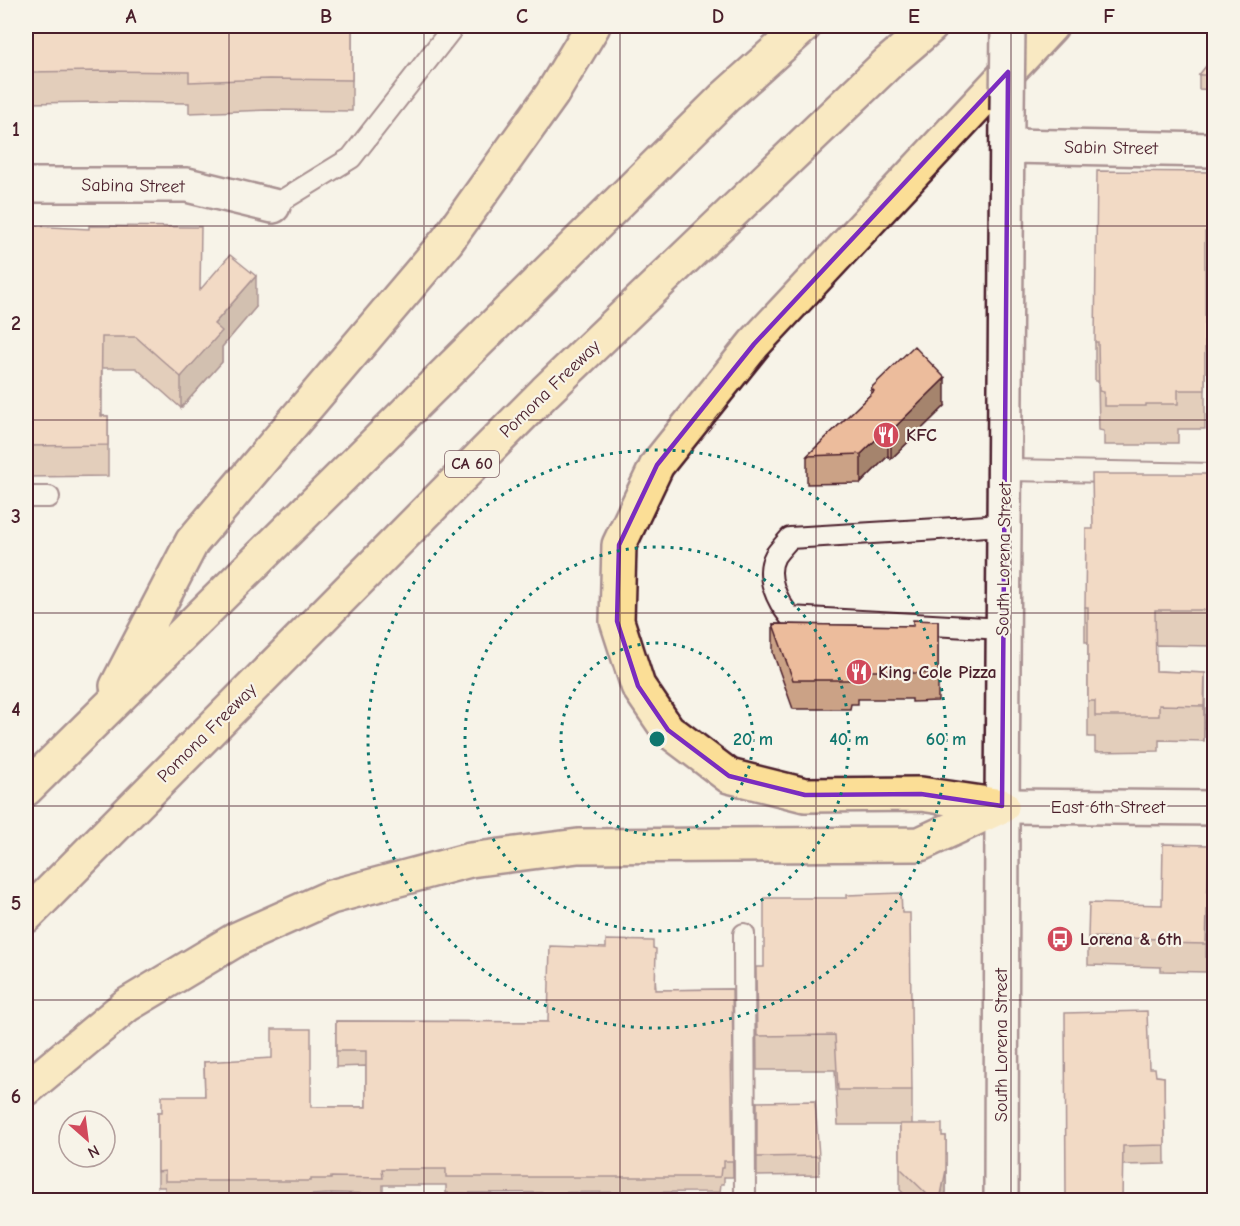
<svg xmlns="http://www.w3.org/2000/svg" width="1240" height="1226" viewBox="0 0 1240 1226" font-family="'Comic Neue',sans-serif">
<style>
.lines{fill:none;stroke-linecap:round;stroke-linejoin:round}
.service-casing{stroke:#4a1f2b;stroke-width:24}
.minor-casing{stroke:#4a1f2b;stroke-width:38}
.secondary-casing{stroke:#4a1f2b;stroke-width:38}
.motorway-casing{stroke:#4a1f2b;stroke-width:38}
.service{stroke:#f7f3e8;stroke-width:20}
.minor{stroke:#f7f3e8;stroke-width:33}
.secondary{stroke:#f7f3e8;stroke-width:33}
.motorway{stroke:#fbde96;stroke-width:33}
.secondary-bridge-casing{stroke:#4a1f2b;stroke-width:38;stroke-linecap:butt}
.secondary-bridge{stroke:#f7f3e8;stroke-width:33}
.wall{fill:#cba286;stroke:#4a1f2b;stroke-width:1.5}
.shaded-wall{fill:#a5846d;stroke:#4a1f2b;stroke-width:1.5}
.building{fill:#ecbc9c;stroke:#4a1f2b;stroke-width:1.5}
.marked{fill:none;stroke:#7b2cbf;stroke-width:4.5;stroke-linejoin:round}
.grid{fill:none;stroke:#4a1f2b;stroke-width:1.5;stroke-opacity:0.55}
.ring{fill:none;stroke:#0f766e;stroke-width:3;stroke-dasharray:3 6}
.labels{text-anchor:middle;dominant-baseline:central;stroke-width:4.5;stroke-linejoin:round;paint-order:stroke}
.shield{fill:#f7f3e8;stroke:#7e5f64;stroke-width:1.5}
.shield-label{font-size:16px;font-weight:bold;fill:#4a1f2b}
.street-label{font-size:18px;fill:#4a1f2b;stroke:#f7f3e8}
.poi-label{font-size:18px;font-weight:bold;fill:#4a1f2b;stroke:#f7f3e8;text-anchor:start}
.centre{fill:#0f766e;stroke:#f7f3e8;stroke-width:3}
.ring-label{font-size:18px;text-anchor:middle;font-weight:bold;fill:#0f766e;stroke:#f7f3e8;stroke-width:4.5;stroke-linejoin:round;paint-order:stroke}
.neatline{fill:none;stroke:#4a1f2b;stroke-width:2}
.grid-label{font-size:20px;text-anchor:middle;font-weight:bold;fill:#4a1f2b}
</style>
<rect width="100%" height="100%" fill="#f7f3e8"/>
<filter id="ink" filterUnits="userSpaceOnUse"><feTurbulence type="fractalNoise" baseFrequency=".0167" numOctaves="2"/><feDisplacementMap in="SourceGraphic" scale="12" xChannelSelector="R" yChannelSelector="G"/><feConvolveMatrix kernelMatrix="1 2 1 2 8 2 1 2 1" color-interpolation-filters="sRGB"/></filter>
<g filter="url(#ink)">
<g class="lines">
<defs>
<g id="service">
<path d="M273 206 351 158 454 26"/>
<path d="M1004 470 1214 474"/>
<path d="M26 497H49"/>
<path d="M1003 629 790 617C778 602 764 576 775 556 779 550 785 544 790 538L1004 525"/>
<path d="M744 934 745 1200"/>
</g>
<g id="minor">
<path d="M1007 146 1214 150"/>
<path d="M26 185H187L273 206"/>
<path d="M1002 806 1214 808"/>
</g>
<path id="secondary" d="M1001 1200 1002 806 1007 111"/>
<g id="motorway">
<path d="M117 686 192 542 447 241 552 94 593 26"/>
<path d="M26 789 724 98 804 26"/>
<path d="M1002 806 921 794 805 795 729 776 668 730 638 686 617 621 619 545 657 465 754 344 1051 26"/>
<path d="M26 916 545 392 888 63 931 26"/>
<path d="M26 1089 127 1005 237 939 331 897 470 860 578 846 920 844 1002 806"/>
</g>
</defs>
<use href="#service" class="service-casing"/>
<use href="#minor" class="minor-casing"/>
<use href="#secondary" class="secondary-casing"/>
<use href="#motorway" class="motorway-casing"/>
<use href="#service" class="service"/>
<use href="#minor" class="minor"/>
<use href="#secondary" class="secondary"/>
<use href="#motorway" class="motorway"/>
<defs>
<path id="secondary-bridge" d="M1007 111 1008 26"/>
</defs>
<use href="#secondary-bridge" class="secondary-bridge-casing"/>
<use href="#secondary-bridge" class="secondary-bridge"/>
</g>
<g class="wall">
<path d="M26 26H352V111L269 110 189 113V103L101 102 26 103Z"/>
<path d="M1215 55V90L1199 89V75Z"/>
<path d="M1215 172V271H1205V429H1178V443H1146V445H1104V431L1099 430 1098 381H1095V342Z"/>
<path d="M26 216 32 226 200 290 256 307 222 347V362L181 408 136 368H102V416H108V476L26 477Z"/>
<path d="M871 388 945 406 891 459 888 456 861 483 807 484V456L871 394Z"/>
<path d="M1215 474V643H1213V646L1155 645 1156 671 1205 673 1204 741 1159 740V751L1095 752V737H1088V642H1085V607Z"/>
<path d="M938 621V701L912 702V699H858V704H851L850 709H793L773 653V624L913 626Z"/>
<path d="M1209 873 1206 972 1161 971V967L1088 965V937L1162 905Z"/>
<path d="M653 948 656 990 732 989 733 1071H731L733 1177H724V1184H721L720 1192 446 1193V1185H383V1194L331 1193V1194L311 1195V1197L165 1196V1187H158V1112H162L205 1096 204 1062 311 1107H366V1066L336 1067V1021L548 1022Z"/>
<path d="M756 970 912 1090V1124L942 1136H946V1192L944 1200H911L900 1190V1125H838L835 1070H757Z"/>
<path d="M1149 1068 1156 1076 1164 1077 1165 1164 1123 1165 1066 1200Z"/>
<path d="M757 1102 819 1156V1175L757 1176Z"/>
</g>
<g class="shaded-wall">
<path d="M256 276V307L222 347V362L181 408V377L214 324Z"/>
<path d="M945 378V406L891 459V431Z"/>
<path d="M888 428V456L861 483V454Z"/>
<path d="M1205 673V708L1204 741V706Z"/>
<path d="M1209 845V873L1206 972V944Z"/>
<path d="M946 1170V1192L944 1200H940Z"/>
</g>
<g class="building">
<path d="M26 26H352V80L269 79 189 82V72L101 71 26 72Z"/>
<path d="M1215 55V75H1199Z"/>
<path d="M1097 171 1215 172V232H1205V390H1178V404H1146V406H1104V392L1099 391 1098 342H1095Z"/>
<path d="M26 216H32V226L89 229V226L201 227 200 290 230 255 256 276 214 324 222 331 181 377 136 337H102L101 416H108V445L26 446Z"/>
<path d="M914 346 945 378 891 431 888 428 861 454 807 456 874 391 871 388Z"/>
<path d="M1092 474H1215V608H1213V610H1155L1156 671 1205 673 1204 706 1159 705V716H1095V701H1088V607H1085L1086 529H1093Z"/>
<path d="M913 620 938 621V673H912V671H858V676H851L850 680H793L773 624 913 626Z"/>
<path d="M1163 844 1209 845 1206 944 1161 943V939L1088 937 1089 903 1162 905Z"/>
<path d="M901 893 902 913H910L912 1090H838L835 1035 757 1036 756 970V967H764V898H847V895Z"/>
<path d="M606 940 653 941V948L656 949 655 990 732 989 733 1055H731L733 1161H724V1168H721L720 1177H446V1169H382L383 1178 331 1177V1179H311V1181H165V1171L158 1172V1112H162V1096H205L204 1062 272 1058V1029H311V1107H366V1051H336V1021L548 1022 550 946 606 948Z"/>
<path d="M1147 1011 1149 1068H1155L1156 1076 1164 1077 1165 1145 1123 1146 1122 1200H1066L1065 1013Z"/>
<path d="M815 1101 819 1156 757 1157V1102Z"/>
<path d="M900 1124H942V1136H946V1170L940 1200H933L900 1168Z"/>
</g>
</g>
<path d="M0 0H1240V1226H0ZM1008 72 1002 806 921 794 805 795 729 776 668 730 638 686 617 621 619 545 657 465 754 344Z" fill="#f7f3e8" fill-opacity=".55" fill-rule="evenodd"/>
<path class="marked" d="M1008 72 1002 806 921 794 805 795 729 776 668 730 638 686 617 621 619 545 657 465 754 344Z"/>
<path class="grid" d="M229 26V1200M424 26V1200M620 26V1200M816 26V1200M1011 26V1200M26 226H1214M26 420H1214M26 613H1214M26 806H1214M26 1000H1214"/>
<g class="ring">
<circle cx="657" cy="739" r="96"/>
<circle cx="657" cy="739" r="192"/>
<circle cx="657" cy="739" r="289"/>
</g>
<defs>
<symbol id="restaurant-disc" viewBox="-11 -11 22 22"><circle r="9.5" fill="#d1495b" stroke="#f7f3e8"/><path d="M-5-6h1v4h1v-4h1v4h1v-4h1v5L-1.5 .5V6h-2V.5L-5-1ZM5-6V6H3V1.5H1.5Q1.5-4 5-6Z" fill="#fff"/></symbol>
<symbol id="bus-disc" viewBox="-11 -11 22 22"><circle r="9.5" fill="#d1495b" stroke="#f7f3e8"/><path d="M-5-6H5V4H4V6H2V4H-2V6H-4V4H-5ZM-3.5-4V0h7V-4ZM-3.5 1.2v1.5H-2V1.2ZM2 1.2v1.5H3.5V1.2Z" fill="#fff"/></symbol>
</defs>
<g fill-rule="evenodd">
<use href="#restaurant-disc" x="871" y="420" width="30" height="30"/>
<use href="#restaurant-disc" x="844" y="657" width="30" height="30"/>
<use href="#bus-disc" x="1045" y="924" width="30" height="30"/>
</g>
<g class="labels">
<rect class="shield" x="445" y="451" width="54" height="26" rx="4.5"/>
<g class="shield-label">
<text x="472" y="464">CA 60</text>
</g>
<g class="street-label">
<text transform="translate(1111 148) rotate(1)">Sabin Street</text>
<text transform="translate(133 186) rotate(1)">Sabina Street</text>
<text transform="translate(550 389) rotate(-44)">Pomona Freeway</text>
<text transform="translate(1004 559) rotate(-89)">South Lorena Street</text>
<text transform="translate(207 733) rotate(-45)">Pomona Freeway</text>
<text x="1108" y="807">East 6th Street</text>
<text transform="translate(1001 1045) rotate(-90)">South Lorena Street</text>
</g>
<g class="poi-label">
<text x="906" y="435">KFC</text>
<text x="878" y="672">King Cole Pizza</text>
<text x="1080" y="939">Lorena &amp; 6th</text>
</g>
</g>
<circle cx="657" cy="739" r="9" class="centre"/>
<g class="ring-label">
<text x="753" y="745">20 m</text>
<text x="849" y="745">40 m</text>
<text x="946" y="745">60 m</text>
</g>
<rect width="1240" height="1226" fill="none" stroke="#f7f3e8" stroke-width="66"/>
<g transform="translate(87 1139) rotate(152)"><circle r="28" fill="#f7f3e8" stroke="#b29e9c" stroke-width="1.5"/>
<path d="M0-4.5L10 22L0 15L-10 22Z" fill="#d1495b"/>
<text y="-9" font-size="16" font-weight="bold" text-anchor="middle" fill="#4a1f2b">N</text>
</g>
<rect x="33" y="33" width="1174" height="1160" class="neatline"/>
<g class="grid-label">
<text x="131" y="23">A</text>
<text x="326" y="23">B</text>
<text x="522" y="23">C</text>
<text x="718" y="23">D</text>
<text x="914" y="23">E</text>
<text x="1109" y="23">F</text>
<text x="16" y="136">1</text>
<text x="16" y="330">2</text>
<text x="16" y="523">3</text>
<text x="16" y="716">4</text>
<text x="16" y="910">5</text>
<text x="16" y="1103">6</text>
</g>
</svg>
